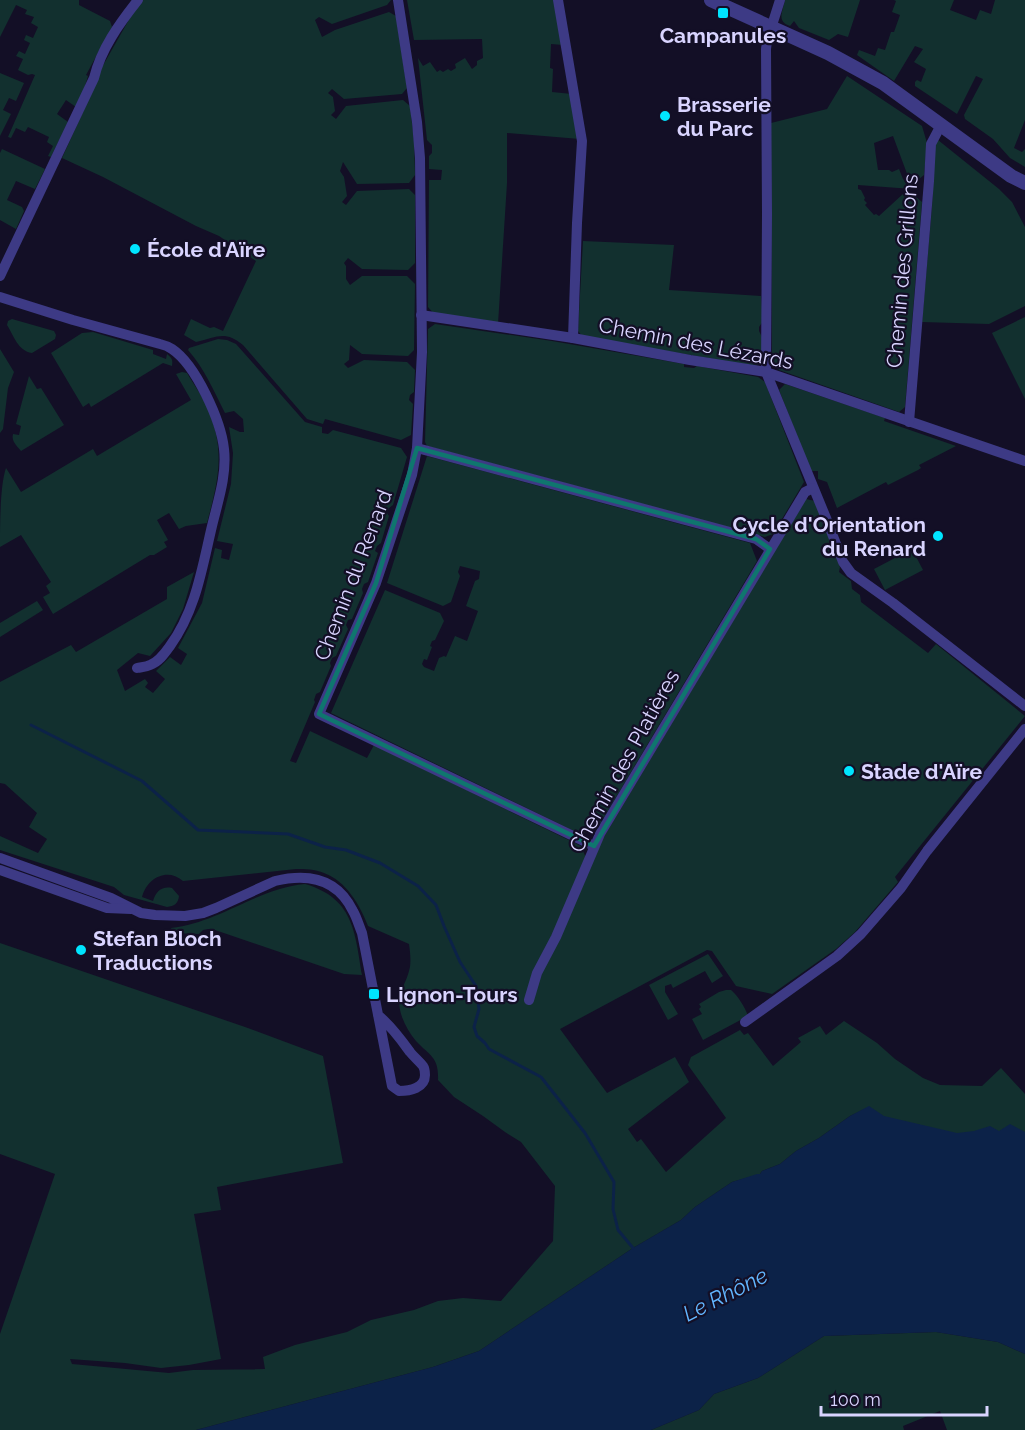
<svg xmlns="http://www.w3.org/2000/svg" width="1025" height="1430" viewBox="0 0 1025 1430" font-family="Raleway,sans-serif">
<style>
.green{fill:#12302f}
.water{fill:#0c2248}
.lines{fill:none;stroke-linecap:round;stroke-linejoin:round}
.stream{stroke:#0c2248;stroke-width:3}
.minor{stroke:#3d3a85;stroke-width:10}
.tertiary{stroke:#3d3a85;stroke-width:14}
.marked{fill:none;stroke:#0f766e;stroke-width:4.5;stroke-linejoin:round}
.poi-dot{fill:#00e5ff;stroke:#130f26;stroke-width:2}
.labels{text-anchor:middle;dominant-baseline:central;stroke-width:4.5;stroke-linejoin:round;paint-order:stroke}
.poi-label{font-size:21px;font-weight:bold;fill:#d9d4ff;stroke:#130f26;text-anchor:start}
.street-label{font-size:21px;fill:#d9d4ff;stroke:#130f26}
.water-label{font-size:22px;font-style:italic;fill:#62b6ff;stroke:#130f26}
</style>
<rect width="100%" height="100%" fill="#130f26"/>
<g class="green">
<path d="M0 0H79V5L110 21 112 27 86 75 88 76 82 96 76 107 66 100 57 114 68 122 51 157 48 156 53 146 47 142 49 137 28 127 25 132 16 128 11 138 8 137 35 75 32 74 28 75 18 70 23 59 16 56 19 51 25 54 30 43 24 40 26 35 33 38 38 27 31 23 34 17 25 14 27 10 16 5 0 37Z"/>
<path d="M142 0H391L387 5 332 24 319 17 315 20 322 37 335 30 389 12 396 16 407 88 402 94 344 99 332 89 328 93 333 97 335 111 331 115 336 119 346 106 403 100 410 106 414 140 415 175 409 183 357 184 343 162 340 171 344 177 347 196 342 202 346 205 357 191 409 189 415 195V263L408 270 362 269 348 258 344 263 346 266V279L350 285 362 276H407L415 284 414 350 408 356 362 354 350 345 349 360 344 364 348 368 364 360 407 362 415 370 414 392 410 395 409 400 413 404 411 435 401 440 325 419 323 424 307 419 243 345C225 330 217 337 196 342L184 335 191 319 210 328 214 327 223 331 256 261 219 236 196 226 103 177 62 158 97 81 101 69 135 9Z"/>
<path d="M407 0H554L563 45 551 44 550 68 553 69 552 92 572 94 580 139 507 133V183L498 324 434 314 428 307 429 180H441L442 170 429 169V156L432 153V145L427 140 418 58 423 66 430 62 437 72 440 70 443 72 448 69 451 71 456 68 455 64 465 58 472 69 477 65V61L483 58 482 39 414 40Z"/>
<path d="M785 0H860L848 37 838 34 829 40 799 28 794 21 790 26C776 21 783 11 785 0Z"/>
<path d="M894 0H954L950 10 976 20 980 10 991 14 995 0H1025V120L1014 148 1022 152 1025 149V167L1010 158 993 139 965 119 964 115 983 79 976 76 957 114 915 86V82L917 80 921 82 926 69 914 62 923 49 915 46 894 81 857 55 859 50 875 56 878 48 885 50 891 32H894L900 15 892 12 896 1Z"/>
<path d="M0 73 24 83 16 101 9 98 3 110 11 114 0 136Z"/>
<path d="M847 76 922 126 927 143 924 175 919 179H909L893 136 874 143 878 170H889L892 172 899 169 903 179 912 189 858 185V189L861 190 865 198 864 200 867 203 865 205 874 215 876 214 879 216 903 194 915 196 922 202 905 407 899 412 779 370 772 361 771 123 827 109Z"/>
<path d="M938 140 999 189 1012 202 1025 227V306L989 324 922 322 932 206 935 145Z"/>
<path d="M2 149 45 169 35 189 16 181 7 200 22 207 24 211 16 229 0 220V153Z"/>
<path d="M583 241 674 245 669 290 761 296 763 321 759 327V331L762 337V360L756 366 583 337 578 331Z"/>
<path d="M1025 317V399L992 333Z"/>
<path d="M12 319 54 331 56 335 55 339 32 353C18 351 14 336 7 325L8 321Z"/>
<path d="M435 324 552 341 684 364V367L694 368 697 366 758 377 765 382 804 482 773 534 765 537 427 446 425 442 428 329Z"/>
<path d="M93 332 153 350V354L166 359 167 354C172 358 173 360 172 366L163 363 91 407 89 403 83 407 51 353 82 333Z"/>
<path d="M218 339 227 340 236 344 305 422 322 427V433L328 434 333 430 401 448 407 457 393 505 389 508 387 513 389 516 381 543 377 546 375 551 378 553 368 582 364 584 362 589 363 593 352 619 348 620 346 625 348 629 336 656 332 658 330 663 331 666 320 692 316 694 314 700 315 702 290 761 296 763 310 731 367 758 374 745 581 846 586 858 598 847 806 499 815 501 840 567 839 572 851 581 852 589 860 595 861 602 928 653 936 644 1025 716 895 877 898 882 855 932 836 949 772 994 736 986 712 951 707 950 560 1029 607 1093 675 1057 689 1082 628 1129 637 1142 641 1139 666 1172 726 1118 688 1065 691 1057 740 1030 744 1035 748 1033 773 1066 801 1042 798 1038 820 1026 826 1035 844 1021 877 1043 895 1059 923 1078 940 1085 982 1086 1001 1068 1025 1094V1168L912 1135 869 1107 850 1116 819 1138 796 1151 780 1164 762 1171 760 1174 732 1182 695 1207 681 1220 633 1248 479 1351 433 1367 196 1430H0V1334L55 1174 0 1154V943L245 1027 323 1056 343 1163 217 1187 221 1210 194 1214 221 1359 189 1365 161 1368 125 1363 70 1359 72 1364 169 1373 193 1370 265 1369 263 1357 295 1345 347 1332 371 1320 414 1310 438 1301 463 1298 501 1301 553 1241 555 1186 521 1142 505 1132 483 1116 454 1097 438 1080C439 1057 430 1056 416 1041 410 1034 405 1025 402 1017 394 994 406 987 410 967 411 959 410 951 409 944L368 926C360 905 346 881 324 873 315 869 305 869 296 869L183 881C167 867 147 878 142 897L153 901C156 891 162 886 172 888L179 896C178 904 174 906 167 907L124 895 114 887 0 850V836L38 853 47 839 29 827 37 813 5 784 0 783V682L71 645 76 652 167 599V587L194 572 183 609 171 633 150 656 138 653 117 670 125 691 145 679 148 683 145 687 153 693 165 679 156 671 170 657 181 665 187 654 178 648 202 603 215 548 222 550 221 558 229 560 233 544 217 541 231 484 233 453 229 427 240 432H244L243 419 234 411 225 413C214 391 204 368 188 350L189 348Z"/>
<path d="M0 349 14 372 8 388 3 429 0 433Z"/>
<path d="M182 372 187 373C194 385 203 397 208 409 226 452 218 481 207 523L186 526 179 529 169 513 157 520 168 540 164 542 167 547 154 555H150L53 614 43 597 50 593 46 586 51 582 21 535 0 547C0 526 0 485 6 468L21 492 93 449 97 456 191 400 176 374Z"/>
<path d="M29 376 37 389 41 388 64 425 21 451C17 446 11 441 13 434L19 435 21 426 16 424Z"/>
<path d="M785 384 885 418 884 421 956 446 919 465 921 468 918 470 888 485 886 482 837 508 827 482 818 479V471H811L779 390Z"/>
<path d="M427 456 750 543 757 561 597 829 580 834 331 713 385 590 440 613 444 621 435 640 432 641 430 646 432 647 427 660 424 659 422 664 424 667 434 671 439 658 444 656 446 657 455 636 467 641 478 611 466 606 475 581 479 579 480 571 460 566 458 572 460 576 451 602 443 606 387 583Z"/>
<path d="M912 549 923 570 885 590 874 569Z"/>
<path d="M37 601 43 610 0 637V623Z"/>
<path d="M305 884C353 898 355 931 362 975L344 974 215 930 208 929 203 930 199 934 172 933 171 928C219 923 258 888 305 884Z"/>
<path d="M708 954 723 976 712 983 705 971 673 988 671 984 665 986V992L678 1014 668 1020 649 985Z"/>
<path d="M726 990H731C738 996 745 1007 748 1016L703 1040 692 1019 702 1014 699 1009 701 1007 699 1004 719 992Z"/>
<path d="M936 1332 998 1342 1025 1354V1430H947L940 1411 903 1426 904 1430H651L699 1410 714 1394 758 1378 824 1336Z"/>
</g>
<path class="water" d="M869 1106 884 1116 957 1133 974 1131 990 1126 999 1131 1010 1124 1025 1132V1354L998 1342 936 1332 824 1336 758 1378 714 1394 699 1410 651 1430H196L433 1367 479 1351 633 1248 681 1220 695 1207 732 1182 757 1174H760L762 1171 780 1164 796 1151 819 1138 850 1116Z"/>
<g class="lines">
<path class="stream" d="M31 725 142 781 198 830 288 834 325 847 346 850 380 863 418 886 436 905 444 926 460 962 476 986 479 1009 474 1027 477 1036 485 1043 489 1049 541 1077 585 1133 614 1182 613 1209 618 1230 633 1248"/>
<g class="minor">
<path d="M398 0 417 122 420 158 422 352 417 448 412 475 376 583 319 714 594 846"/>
<path d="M558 0 582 141 577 223 573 338"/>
<path d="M780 0 767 41 766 49 767 214 766 372 826 518 843 562 851 573 893 603 1025 706"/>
<path d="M0 276 94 78C101 49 119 24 138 0"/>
<path d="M0 297 73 320 160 344C164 345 169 347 172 349 196 365 221 421 224 449 227 475 218 501 212 526 202 568 196 610 170 646 165 653 159 662 150 665 146 667 141 667 137 668"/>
<path d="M421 315 573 338 690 360 766 372 1025 461"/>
<path d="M909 422 929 181 931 144 941 125"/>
<path d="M417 448 756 539 770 549"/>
<path d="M0 858 111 898 141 913 155 915 185 916 203 913 216 908 275 881C308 873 337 878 353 911 357 918 359 926 362 933L392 1086 399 1091C410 1091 425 1088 425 1075 425 1072 425 1069 423 1066 419 1061 414 1057 410 1052 400 1038 391 1026 378 1015"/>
<path d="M0 870 107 908 131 909"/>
<path d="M529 1000 537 973 556 937 600 834 805 492 813 488"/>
<path d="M745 1022 837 956 861 934 901 888 927 851 1025 729"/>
</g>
<path class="tertiary" d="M711 0 828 53 883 83 1011 176 1025 183"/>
</g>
<path class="marked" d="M417 448 756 539 770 549 594 846 319 714 376 583Z"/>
<g class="poi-dot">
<rect x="717" y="7" width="12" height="12" rx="3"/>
<circle cx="665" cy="116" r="6"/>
<circle cx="135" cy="249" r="6"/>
<circle cx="938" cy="536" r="6"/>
<circle cx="849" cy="771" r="6"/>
<circle cx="81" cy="950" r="6"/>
<rect x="368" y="988" width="12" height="12" rx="3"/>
</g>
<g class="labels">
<g class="poi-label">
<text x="723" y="35" text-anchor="middle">Campanules</text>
<text x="677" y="104">Brasserie<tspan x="677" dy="24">du Parc</tspan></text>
<text x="147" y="249">École d'Aïre</text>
<text x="926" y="524" text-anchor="end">Cycle d'Orientation<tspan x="926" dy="24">du Renard</tspan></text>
<text x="861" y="771">Stade d'Aïre</text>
<text x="93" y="938">Stefan Bloch<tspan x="93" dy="24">Traductions</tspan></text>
<text x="386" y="994">Lignon-Tours</text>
</g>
<g class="street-label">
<text transform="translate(902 271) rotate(-85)">Chemin des Grillons</text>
<text transform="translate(696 343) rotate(11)">Chemin des Lézards</text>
<text transform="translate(353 575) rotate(-69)">Chemin du Renard</text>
<text transform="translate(624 761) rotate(-61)">Chemin des Platières</text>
</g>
<g class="water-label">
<text transform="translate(725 1294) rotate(-27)">Le Rhône</text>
</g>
</g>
<path d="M821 1406v9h166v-9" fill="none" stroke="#d9d4ff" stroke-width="3"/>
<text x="830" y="1406" font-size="18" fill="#d9d4ff" stroke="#130f26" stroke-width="4.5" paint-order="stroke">100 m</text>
</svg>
